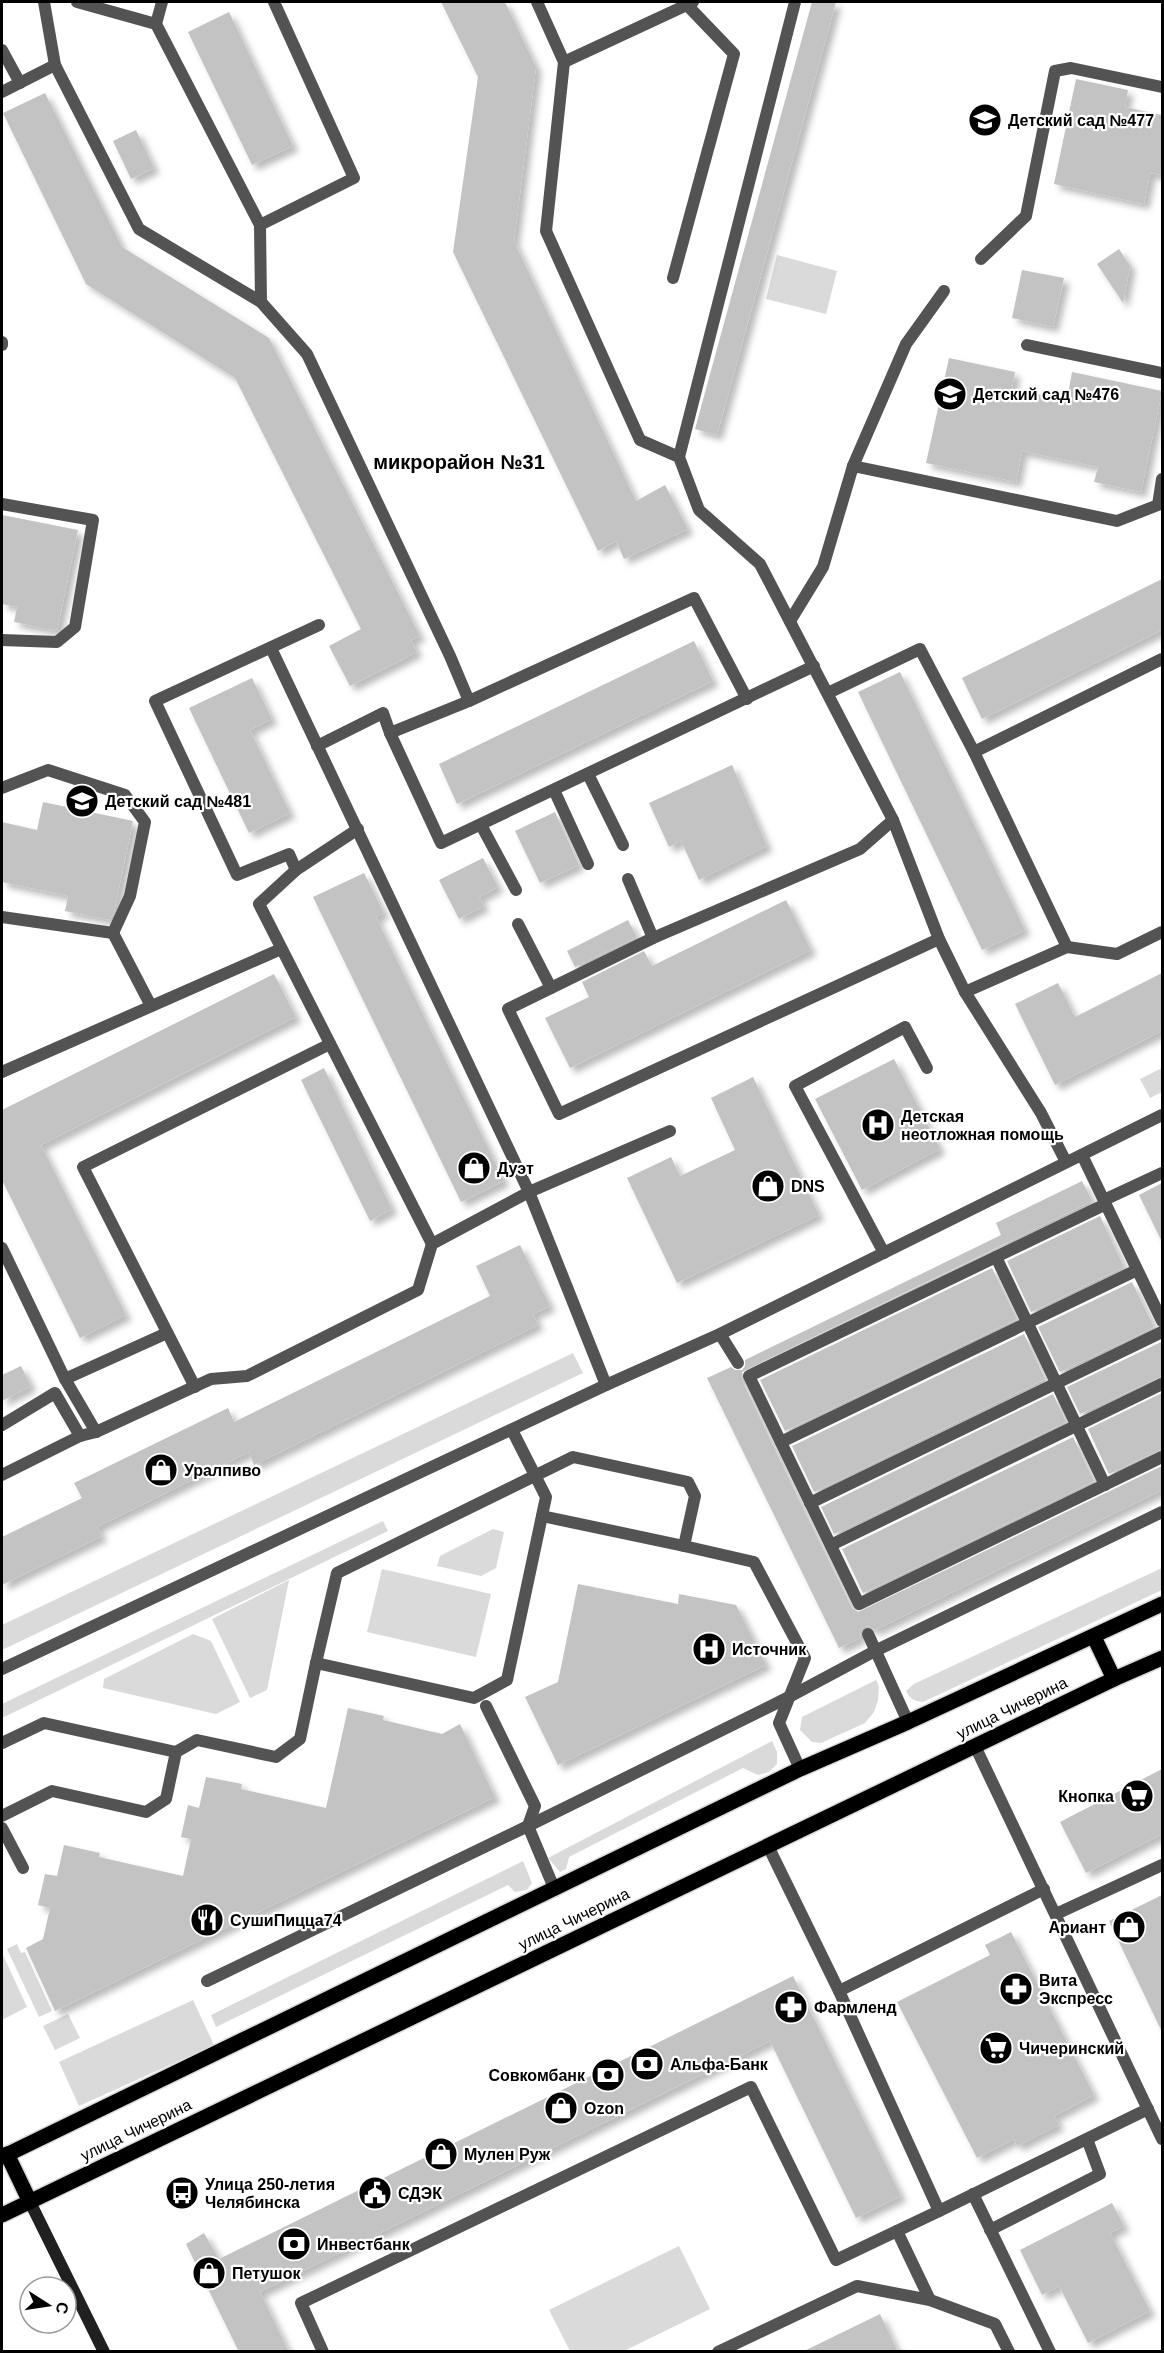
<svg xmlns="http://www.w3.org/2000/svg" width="1164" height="2353" viewBox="0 0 1164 2353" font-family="Arial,sans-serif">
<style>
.green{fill:#dadada}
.building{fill:#c3c3c3;filter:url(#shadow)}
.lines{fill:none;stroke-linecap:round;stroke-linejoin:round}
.primary-casing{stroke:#dbdbdb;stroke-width:18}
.lane{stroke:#535353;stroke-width:12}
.street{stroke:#535353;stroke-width:12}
.secondary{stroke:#202020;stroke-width:12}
.primary{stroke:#000;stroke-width:15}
.labels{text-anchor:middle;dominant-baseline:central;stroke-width:4.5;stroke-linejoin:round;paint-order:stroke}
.poi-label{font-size:16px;font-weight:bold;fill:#000;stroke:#fff;text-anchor:start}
.street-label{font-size:16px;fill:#000;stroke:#fff}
.quarter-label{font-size:20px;font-weight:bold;fill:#000;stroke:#fff}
</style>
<defs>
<filter id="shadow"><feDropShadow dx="5.5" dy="5.5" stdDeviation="3" flood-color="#0004"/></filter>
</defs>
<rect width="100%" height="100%" fill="#fff"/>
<g class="green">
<path d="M777 255 837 271 826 314 766 299Z"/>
<path d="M1162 1068V1092L1150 1098 1140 1079Z"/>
<path d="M573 1353 583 1373 2 1650V1625Z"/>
<path d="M383 1521 388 1531 2 1718V1704Z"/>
<path d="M493 1529 504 1532 496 1568 481 1576 437 1566 440 1556Z"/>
<path d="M1162 1568V1590L923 1702C914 1701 910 1699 906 1691L914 1684Z"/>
<path d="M382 1569 491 1594 476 1657 367 1632Z"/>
<path d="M289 1580 267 1690 250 1698 212 1619Z"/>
<path d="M193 1634 211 1641 240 1702 216 1714 103 1688 104 1679Z"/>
<path d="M876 1680 879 1686 878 1700 874 1712 865 1723 821 1743 812 1742 800 1730 802 1717Z"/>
<path d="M772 1741 777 1752V1764L769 1772 758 1775 743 1768 569 1857 566 1869 560 1872 548 1858Z"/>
<path d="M523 1861 532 1883 527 1890 515 1892 508 1885 216 2027 211 2015Z"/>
<path d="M17 1944 21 1953 25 1952 52 2011 39 2017 7 1949Z"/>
<path d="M2 1953 27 2007 2 2020Z"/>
<path d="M193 2000 214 2045 79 2106 59 2062Z"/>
<path d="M68 2014 80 2038 55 2050 43 2026Z"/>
<path d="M679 2246 710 2309 624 2351H570L549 2310Z"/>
</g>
<g class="building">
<path d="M441 2H505L536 67 514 241 636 501 665 485 688 529 624 559 616 541 598 551 453 252 478 77Z"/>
<path d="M812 2H836L717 435 695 429Z"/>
<path d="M229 12 293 146 252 165 188 32Z"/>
<path d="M1076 79 1128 90 1125 107 1162 115V175L1150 173 1144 204 1054 184Z"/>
<path d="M45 93 122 247 269 338 420 636 411 640 417 652 350 686 329 646 361 629 235 378 86 284 3 113Z"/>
<path d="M136 130 154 168 131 179 113 141Z"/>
<path d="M1119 249 1130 266 1123 303 1097 264Z"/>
<path d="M1022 270 1064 278 1053 327 1012 318Z"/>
<path d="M949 358 1015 372 1012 389 1067 400 1072 372 1162 391 1141 492 1094 482 1098 467 1022 451 1016 482 926 463Z"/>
<path d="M2 515 78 530 57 631 14 622 17 607 2 604Z"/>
<path d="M1162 579V630L982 719 962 678Z"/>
<path d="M694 641 713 681 457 804 439 764Z"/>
<path d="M900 672 1025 930 982 950 858 692Z"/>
<path d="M252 678 272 719 250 730 290 813 249 833 189 708Z"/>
<path d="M732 765 767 846 699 880 681 841 669 847 649 803Z"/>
<path d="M43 802 133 821 114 912 110 920 65 911 68 896 2 882V822L37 830Z"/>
<path d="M555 812 579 865 540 883 515 831Z"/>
<path d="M483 858 498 887 479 897 484 906 459 919 439 880Z"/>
<path d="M364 873 384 913 376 917 504 1181 461 1202 313 897Z"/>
<path d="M786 900 811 950 570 1068 545 1018 589 997 582 982 644 951 652 966Z"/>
<path d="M628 920 637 937 575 967 567 951Z"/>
<path d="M1162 973V1031L1055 1085 1015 1004 1058 983 1075 1017Z"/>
<path d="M274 974 296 1017 41 1145 126 1315 80 1338 2 1180V1110Z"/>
<path d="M894 1059 940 1149 862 1190 815 1099Z"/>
<path d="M324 1068 392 1209 370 1221 301 1080Z"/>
<path d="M753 1077 819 1215 677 1283 627 1178 671 1157 680 1176 735 1150 711 1098Z"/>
<path d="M1082 1181 1092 1201 742 1372V1380L802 1506 852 1608 858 1612 1162 1466V1490L875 1630 869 1626 864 1627 860 1633 861 1638 839 1648 707 1378 731 1367 735 1370H742L745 1366V1360L1001 1235 996 1223Z"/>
<path d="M1162 1183V1242L1139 1195Z"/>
<path d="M1100 1216 1124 1267 1031 1312 1007 1261Z"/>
<path d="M520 1245 550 1306 533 1314 538 1325 254 1465 249 1452 97 1527 102 1536 2 1585V1537L82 1498 74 1483 228 1408 234 1422 490 1296 476 1266Z"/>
<path d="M992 1268 1017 1319 785 1431 760 1380Z"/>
<path d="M1132 1282 1154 1327 1060 1372 1038 1327Z"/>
<path d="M1024 1334 1045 1379 814 1492 792 1446Z"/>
<path d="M1161 1342 1162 1376 1080 1414 1067 1387Z"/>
<path d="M21 1366 31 1386 2 1401V1375Z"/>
<path d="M1162 1393V1449L1109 1474 1088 1429Z"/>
<path d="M1053 1394 1066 1422 834 1534 821 1507Z"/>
<path d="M1073 1437 1094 1481 863 1593 842 1549Z"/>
<path d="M578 1584 678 1604 679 1594 736 1605 766 1665 558 1765 525 1697 558 1682Z"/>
<path d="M348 1708 384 1716 383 1720 442 1734 460 1724 495 1797 55 2011 26 1948 43 1939 50 1908 38 1905 45 1874 57 1876 64 1845 100 1853 99 1857 183 1876 191 1839 181 1837 188 1805 199 1808 206 1777 242 1784 241 1789 326 1808Z"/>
<path d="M1162 1769V1834L1086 1873 1060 1822Z"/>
<path d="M1162 1895V2032L1109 1921Z"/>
<path d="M1011 1932 1094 2095 1054 2116 1059 2125 1017 2146 1014 2139 977 2158 897 2002 990 1955 985 1945Z"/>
<path d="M793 1976 901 2196 856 2218 770 2041 260 2292 289 2352H239L186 2244 204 2233 219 2259Z"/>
<path d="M1112 2203 1124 2226 1110 2233 1150 2311 1088 2343 1059 2286 1042 2295 1020 2250Z"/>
<path d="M880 2314 898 2352H802Z"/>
</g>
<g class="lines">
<defs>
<g id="primary">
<path d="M1094 1637 1114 1679"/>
<path d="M7 2154 30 2202"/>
<path d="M2 2157 800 1769 908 1722 1162 1604"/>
<path d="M2 2215 1114 1679 1162 1658"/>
</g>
</defs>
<use href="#primary" class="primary-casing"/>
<g class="lane">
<path d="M44 2 55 65 139 229 261 302 307 354 450 656 469 701"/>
<path d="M77 2 156 24 260 225 261 302"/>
<path d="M537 2 564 62 546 231 640 440 679 457 699 510 760 564 893 820 939 939 965 992 1041 1113 1066 1162"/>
<path d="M156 24 162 2"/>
<path d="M2 50 20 83"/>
<path d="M564 62 693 2"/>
<path d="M2 92 55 65"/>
<path d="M260 225 354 178 274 2"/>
<path d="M981 259 1026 216 1055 71 1071 68 1162 87"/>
<path d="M673 278 734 54 687 5"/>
<path d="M2 342V345"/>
<path d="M1027 345 1162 373"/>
<path d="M679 457 795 2"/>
<path d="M853 466 906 344 944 291"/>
<path d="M2 504 93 520 75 627 57 642 2 640"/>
<path d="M790 621 823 567 853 466 1117 521 1158 505 1162 479"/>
<path d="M271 648 529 1192 606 1385"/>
<path d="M828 693 920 649 974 752 1067 947"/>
<path d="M390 733 441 843 814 666"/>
<path d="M317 746 383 713 390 733 469 701 694 598 747 699"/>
<path d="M974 752 1162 659"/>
<path d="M588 774 623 845"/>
<path d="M2 788 48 770 125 795 145 822 130 896 113 933"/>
<path d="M554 790 588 864"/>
<path d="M893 820 860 849 653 938 508 1009 559 1114 939 939"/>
<path d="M481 825 516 890"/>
<path d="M358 829 296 870 259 904 432 1244"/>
<path d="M296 870 289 854 237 875 155 701 319 625"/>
<path d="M628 879 653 938"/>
<path d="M2 917 113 933"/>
<path d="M518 924 551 988"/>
<path d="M113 933 151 1006"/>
<path d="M965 992 1067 947 1117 954 1162 932"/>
<path d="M2 1072 281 949"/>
<path d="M1082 1155 1162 1321"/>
<path d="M1104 1200 1162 1173"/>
<path d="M1106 1204 749 1376 859 1604 1162 1457"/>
<path d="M2 1248 65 1379 96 1432"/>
<path d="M884 1253 795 1086 905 1027 927 1068"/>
<path d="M996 1257 1105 1485"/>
<path d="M720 1334 738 1363"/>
<path d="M65 1379 167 1333"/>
<path d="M195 1387 83 1167 330 1044"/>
<path d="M2 1425 55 1393 80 1436"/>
<path d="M781 1442 1137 1270"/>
<path d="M2 1475 80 1436 96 1432 211 1379 247 1376 418 1290 432 1244 529 1192 670 1131"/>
<path d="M810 1503 1162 1332"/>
<path d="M831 1545 1162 1384"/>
<path d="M684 1546 754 1562 805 1658 779 1723 800 1769"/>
<path d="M868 1634 908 1722"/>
<path d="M316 1663 337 1573 573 1457 688 1482 695 1496 684 1546 542 1516"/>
<path d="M486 1706 535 1806 528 1826 554 1888"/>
<path d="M2 1743 44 1723 176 1752"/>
<path d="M975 1746 1162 2139"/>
<path d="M2 1816 52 1791 146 1812 166 1799 176 1752 197 1740 276 1757 300 1739 316 1663 474 1698 507 1680 546 1497 512 1430"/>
<path d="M2 1828 23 1868"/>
<path d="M1056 1914 1162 1865"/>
<path d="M207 1981 528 1826 789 1697 875 1651 1162 1512"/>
<path d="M839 1991 1044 1889"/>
<path d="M973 2194 1050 2352"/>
<path d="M939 2211 1148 2109"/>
<path d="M990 2230 1100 2174 1087 2139"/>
<path d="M897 2231 930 2300"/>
<path d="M323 2352 301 2303 751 2087 836 2260 939 2211 839 1991 768 1846"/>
<path d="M718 2352 857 2286 930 2300 995 2324 1009 2352"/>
</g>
<path class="street" d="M2 1669 606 1385 720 1334 1162 1115"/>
<path class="secondary" d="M30 2202 104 2352"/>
<use href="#primary" class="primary"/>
</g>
<defs>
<symbol id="school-disc" viewBox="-11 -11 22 22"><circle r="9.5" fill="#000" stroke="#fff"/><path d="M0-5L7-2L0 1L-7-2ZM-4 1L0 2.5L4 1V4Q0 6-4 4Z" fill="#fff"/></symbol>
<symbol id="hospital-disc" viewBox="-11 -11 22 22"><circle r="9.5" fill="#000" stroke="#fff"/><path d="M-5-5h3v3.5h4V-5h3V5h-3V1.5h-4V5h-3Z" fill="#fff"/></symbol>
<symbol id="shop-disc" viewBox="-11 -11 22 22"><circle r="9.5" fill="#000" stroke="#fff"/><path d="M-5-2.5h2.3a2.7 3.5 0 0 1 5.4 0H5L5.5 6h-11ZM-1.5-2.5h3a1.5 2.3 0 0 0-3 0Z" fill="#fff"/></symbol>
<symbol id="supermarket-disc" viewBox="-11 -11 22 22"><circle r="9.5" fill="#000" stroke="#fff"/><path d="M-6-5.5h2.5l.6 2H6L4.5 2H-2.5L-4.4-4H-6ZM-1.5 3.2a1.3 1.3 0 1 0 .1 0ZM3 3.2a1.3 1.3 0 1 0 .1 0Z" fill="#fff"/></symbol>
<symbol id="restaurant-disc" viewBox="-11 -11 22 22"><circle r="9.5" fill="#000" stroke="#fff"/><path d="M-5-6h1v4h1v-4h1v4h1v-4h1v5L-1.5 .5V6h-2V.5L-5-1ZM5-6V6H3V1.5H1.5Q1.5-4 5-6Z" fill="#fff"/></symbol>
<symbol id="pharmacy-disc" viewBox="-11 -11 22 22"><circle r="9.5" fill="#000" stroke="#fff"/><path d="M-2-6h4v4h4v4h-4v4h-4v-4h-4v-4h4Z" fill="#fff"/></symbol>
<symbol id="bank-disc" viewBox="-11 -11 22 22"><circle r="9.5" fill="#000" stroke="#fff"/><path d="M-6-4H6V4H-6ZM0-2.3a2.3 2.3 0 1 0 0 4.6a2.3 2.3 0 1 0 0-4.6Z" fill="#fff"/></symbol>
<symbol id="bus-disc" viewBox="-11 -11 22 22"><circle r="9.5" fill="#000" stroke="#fff"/><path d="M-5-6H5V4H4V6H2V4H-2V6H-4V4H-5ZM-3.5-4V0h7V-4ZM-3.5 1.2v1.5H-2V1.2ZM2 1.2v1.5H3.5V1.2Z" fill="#fff"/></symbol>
<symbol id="civic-disc" viewBox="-11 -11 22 22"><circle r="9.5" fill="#000" stroke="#fff"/><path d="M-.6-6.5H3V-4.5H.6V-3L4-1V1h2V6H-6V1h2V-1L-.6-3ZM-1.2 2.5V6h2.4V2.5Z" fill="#fff"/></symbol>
</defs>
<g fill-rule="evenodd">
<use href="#school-disc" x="966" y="101" width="38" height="38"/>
<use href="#school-disc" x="931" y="375" width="38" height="38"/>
<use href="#school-disc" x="63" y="782" width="38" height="38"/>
<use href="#hospital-disc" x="859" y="1106" width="38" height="38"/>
<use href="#shop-disc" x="455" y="1149" width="38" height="38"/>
<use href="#shop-disc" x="749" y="1167" width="38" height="38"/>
<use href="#shop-disc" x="142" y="1451" width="38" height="38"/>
<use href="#hospital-disc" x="690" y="1630" width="38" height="38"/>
<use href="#supermarket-disc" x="1118" y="1777" width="38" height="38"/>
<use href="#restaurant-disc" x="188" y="1901" width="38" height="38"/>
<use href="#shop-disc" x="1110" y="1908" width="38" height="38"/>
<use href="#pharmacy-disc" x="997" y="1970" width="38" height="38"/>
<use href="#pharmacy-disc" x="772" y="1988" width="38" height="38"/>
<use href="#supermarket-disc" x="977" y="2029" width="38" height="38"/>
<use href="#bank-disc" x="628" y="2045" width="38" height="38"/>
<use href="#bank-disc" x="589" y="2056" width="38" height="38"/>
<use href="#shop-disc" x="542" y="2089" width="38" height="38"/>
<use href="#shop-disc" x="422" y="2135" width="38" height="38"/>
<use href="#bus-disc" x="163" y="2174" width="38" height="38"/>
<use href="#civic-disc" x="356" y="2174" width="38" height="38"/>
<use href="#bank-disc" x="275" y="2225" width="38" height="38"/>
<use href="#shop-disc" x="190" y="2254" width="38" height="38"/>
</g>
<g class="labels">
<g class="poi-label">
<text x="1008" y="120">Детский сад №477</text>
<text x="973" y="394">Детский сад №476</text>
<text x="105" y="801">Детский сад №481</text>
<text x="901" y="1116">Детская<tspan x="901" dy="18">неотложная помощь</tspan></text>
<text x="497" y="1168">Дуэт</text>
<text x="791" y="1186">DNS</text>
<text x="184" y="1470">Уралпиво</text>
<text x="732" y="1649">Источник</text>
<text x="1114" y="1796" text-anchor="end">Кнопка</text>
<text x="230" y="1920">СушиПицца74</text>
<text x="1106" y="1927" text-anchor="end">Ариант</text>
<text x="1039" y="1980">Вита<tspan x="1039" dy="18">Экспресс</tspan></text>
<text x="814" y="2007">Фармленд</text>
<text x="1019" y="2048">Чичеринский</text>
<text x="670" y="2064">Альфа-Банк</text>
<text x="585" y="2075" text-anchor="end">Совкомбанк</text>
<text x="584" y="2108">Ozon</text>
<text x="464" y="2154">Мулен Руж</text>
<text x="205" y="2184">Улица 250-летия<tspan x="205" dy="18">Челябинска</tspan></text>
<text x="398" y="2193">СДЭК</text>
<text x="317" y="2244">Инвестбанк</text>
<text x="232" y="2273">Петушок</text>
</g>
<g class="street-label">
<text transform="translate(1012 1708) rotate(-26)">улица Чичерина</text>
<text transform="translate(574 1919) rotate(-26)">улица Чичерина</text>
<text transform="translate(136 2130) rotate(-26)">улица Чичерина</text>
</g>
<g class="quarter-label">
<text x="459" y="462">микрорайон №31</text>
</g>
</g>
<rect width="1164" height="2353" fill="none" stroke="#000000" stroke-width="6"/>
<g transform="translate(48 2305) rotate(102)"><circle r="28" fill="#ffffff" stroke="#999999" stroke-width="1.5"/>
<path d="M0-4.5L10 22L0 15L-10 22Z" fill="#000000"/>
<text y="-9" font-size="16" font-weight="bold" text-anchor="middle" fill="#000000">С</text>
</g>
</svg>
